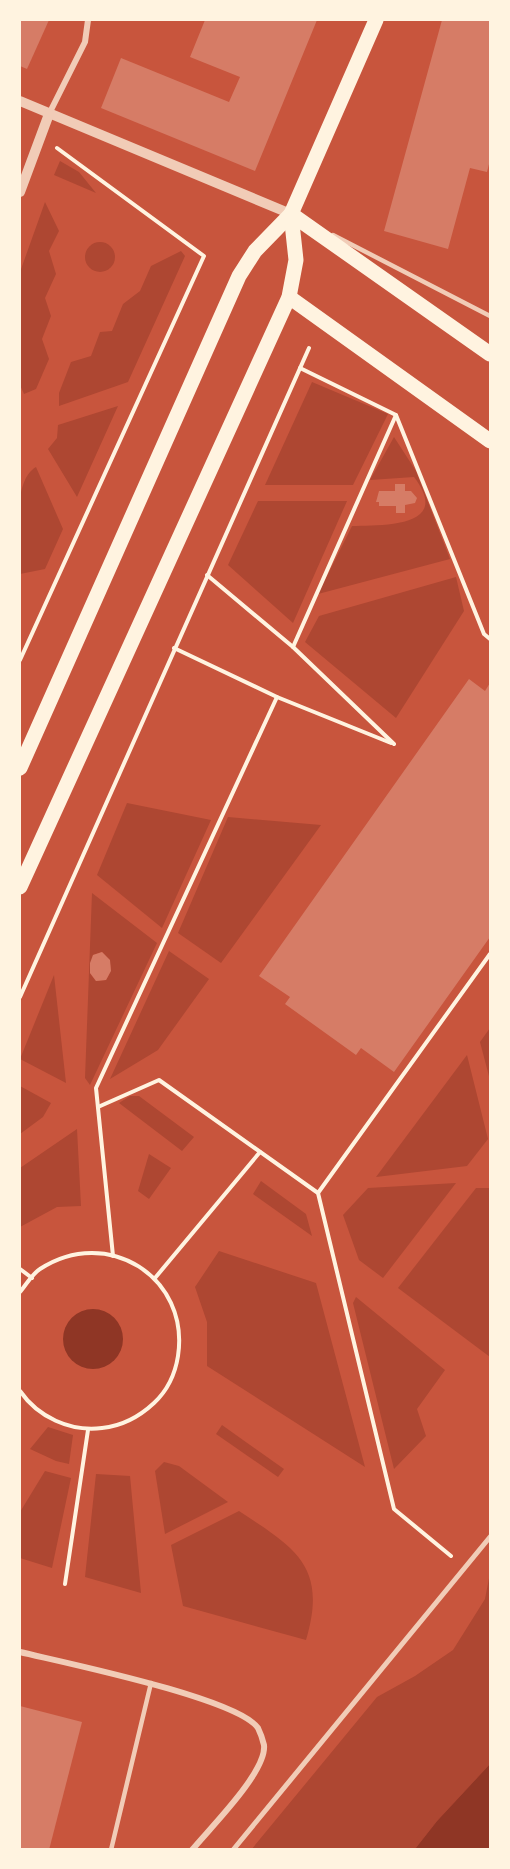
<svg xmlns="http://www.w3.org/2000/svg" width="510" height="1869" viewBox="0 0 510 1869" font-family="Literata,serif">
<style>
.green{fill:#ae4732;fill-rule:evenodd}
.water{fill:#8f3625}
.building{fill:#d67c66}
.lines{fill:none;stroke-linecap:round;stroke-linejoin:round}
.path{stroke:#fff3e0;stroke-width:4}
.service{stroke:#f1ccb7;stroke-width:4.5}
.pedestrian{stroke:#f1ccb7;stroke-width:5}
.minor{stroke:#f1ccb7;stroke-width:6}
.tertiary{stroke:#f1ccb7;stroke-width:10}
.primary{stroke:#fff3e0;stroke-width:15}
</style>
<rect width="100%" height="100%" fill="#c8553d"/>
<g class="green">
<path d="M60 161 79 172 96 193 54 175Z"/>
<path d="M45 202 59 231 49 251 56 274 45 298 51 316 42 339 49 359 36 389 24 394 20 385V272Z"/>
<circle cx="100" cy="257" r="15"/>
<path d="M181 251 185 256 128 382 59 406V393L71 362 91 356 100 332 112 331 123 304 140 291 151 266Z"/>
<path d="M312 382 388 414 353 485H265Z"/>
<path d="M118 406 77 497 48 449 57 438 58 425Z"/>
<path d="M394 437 416 471 450 559 318 594 352 526C382 525 453 528 414 477L370 480Z"/>
<path d="M36 467 63 529 45 569 20 574C19 546 11 481 36 467Z"/>
<path d="M258 501H347L293 623 228 565Z"/>
<path d="M456 577 464 611 396 718 305 642 319 616Z"/>
<path d="M127 803 211 820 162 928 97 875Z"/>
<path d="M228 817 321 825 221 963 178 933Z"/>
<path d="M92 893 157 943 90 1085 85 1078ZM102 952C112 962 113 968 106 980L96 981 90 973 93 955Z"/>
<path d="M169 951 209 979 158 1050 110 1079Z"/>
<path d="M54 975 66 1083 20 1059Z"/>
<path d="M490 1028V1080L480 1042Z"/>
<path d="M467 1055 488 1139 467 1166 376 1177Z"/>
<path d="M20 1086 51 1103 43 1117 20 1134Z"/>
<path d="M130 1096H139L194 1137 182 1151 119 1103Z"/>
<path d="M77 1129 81 1206 57 1207 20 1227V1168Z"/>
<path d="M149 1154 171 1168 149 1199 138 1191Z"/>
<path d="M261 1181 306 1214 312 1236 253 1194Z"/>
<path d="M456 1183 383 1278 359 1260 343 1215 368 1188Z"/>
<path d="M476 1188H490V1357L398 1288Z"/>
<path d="M219 1251 316 1283 365 1467 207 1366V1322L195 1287Z"/>
<path d="M356 1297 445 1370 417 1409 426 1436 394 1469 353 1303Z"/>
<path d="M222 1425 284 1469 278 1477 216 1434Z"/>
<path d="M48 1427 73 1435 69 1464 56 1461 30 1449Z"/>
<path d="M164 1462 179 1466 228 1502 165 1534 155 1471Z"/>
<path d="M45 1471 71 1478 52 1568 20 1558V1512Z"/>
<path d="M96 1474 130 1476 141 1593 85 1577Z"/>
<path d="M239 1511C295 1548 328 1566 306 1640L183 1606 171 1545Z"/>
<path d="M490 1573V1764L437 1821 415 1849 251 1850 377 1697 415 1676 453 1650 485 1599Z"/>
</g>
<g class="water">
<circle cx="93" cy="1339" r="30"/>
<path d="M490 1764V1849H415L437 1821Z"/>
</g>
<g class="building">
<path d="M20 20H49L27 69 20 66Z"/>
<path d="M205 20H317L255 171 101 108 121 58 229 102 240 77 190 57Z"/>
<path d="M442 20H490V160L487 172 470 168 448 249 384 231Z"/>
<path d="M395 484H405V491H411L417 498 415 503 405 505V513H396V506H379V502H376L379 491H395Z"/>
<path d="M469 679 485 691 490 683V937L394 1072 361 1048 356 1055 285 1004 290 997 259 976Z"/>
<path d="M102 952 110 960 111 971 106 980 96 981 90 973V963L93 955Z"/>
<path d="M20 1706 82 1722 49 1850H20Z"/>
</g>
<g class="lines">
<g class="path">
<path d="M300 368 396 415"/>
<path d="M207 575 293 647 394 744"/>
<path d="M293 647 396 415 484 634 490 639"/>
<path d="M174 648 277 697 391 743"/>
<path d="M20 660 204 256 57 148"/>
<path d="M20 997 309 348"/>
<path d="M98 1107 159 1080 318 1193 394 1509 451 1556"/>
<path d="M318 1193 490 954"/>
<path d="M113 1256 96 1088 277 697"/>
<path d="M20 1269 32 1278"/>
<path d="M155 1278 260 1152"/>
<path d="M20 1292C26 1285 32 1274 40 1269 107 1225 190 1277 178 1356 175 1375 168 1390 154 1403 139 1417 122 1426 102 1428 70 1432 38 1417 20 1391"/>
<path d="M65 1584 88 1430"/>
</g>
<g class="service">
<path d="M333 235 490 316"/>
<path d="M111 1850 151 1683"/>
</g>
<path class="pedestrian" d="M233 1850 490 1537"/>
<g class="minor">
<path d="M49 114 85 42 88 20"/>
<path d="M20 1652C61 1662 237 1698 258 1728 260 1732 263 1741 264 1745 267 1772 209 1829 192 1850"/>
</g>
<g class="tertiary">
<path d="M20 101 291 214"/>
<path d="M20 192 49 114"/>
</g>
<g class="primary">
<path d="M291 214 490 354"/>
<path d="M289 297 490 441"/>
<path d="M20 768 239 276 255 251 291 214 376 20"/>
<path d="M20 887 289 297 296 260 291 214"/>
</g>
</g>
<rect width="510" height="1869" fill="none" stroke="#fff3e0" stroke-width="42"/>
</svg>
